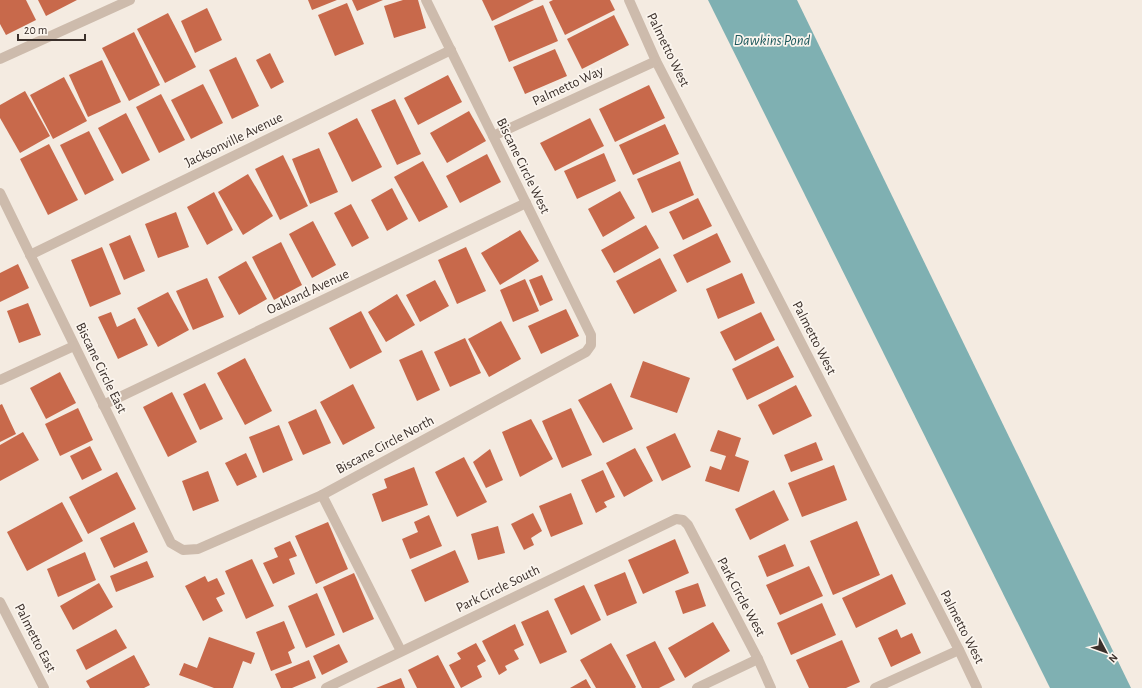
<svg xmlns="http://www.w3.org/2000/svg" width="1142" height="688" viewBox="0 0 1142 688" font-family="'Alegreya Sans',sans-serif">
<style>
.water{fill:#7fb0b2}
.building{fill:#c8694b}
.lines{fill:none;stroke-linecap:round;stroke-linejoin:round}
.minor{stroke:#cdbbac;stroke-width:10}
.labels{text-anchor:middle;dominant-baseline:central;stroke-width:3.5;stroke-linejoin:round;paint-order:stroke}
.street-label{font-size:14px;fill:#3b302b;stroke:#fbf5ee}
.water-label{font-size:15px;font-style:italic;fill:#1f5a5e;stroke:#fbf5ee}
</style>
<rect width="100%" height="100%" fill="#f4ebe1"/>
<path class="water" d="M708 0H797L1131 688H1050Z"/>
<g class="building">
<path d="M0 0H26L36 20 6 35 0 24Z"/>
<path d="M38 0H77L46 16Z"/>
<path d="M308 0H337L312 10Z"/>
<path d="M352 0H383L357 11Z"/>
<path d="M403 0H418L426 28 394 38 384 6Z"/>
<path d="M482 0H534L492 21Z"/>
<path d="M553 0H610L615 10 565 35 549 2Z"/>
<path d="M347 3 364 44 335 56 318 15Z"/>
<path d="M543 5 558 41 509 62 494 26Z"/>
<path d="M207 8 222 40 195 53 181 21Z"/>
<path d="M168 13 196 67 165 83 137 29Z"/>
<path d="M614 15 629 45 582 69 567 39Z"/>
<path d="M134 32 160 85 129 101 102 48Z"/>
<path d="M555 49 567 76 525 94 513 67Z"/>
<path d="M270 53 284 82 271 89 256 60Z"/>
<path d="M236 57 259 106 232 119 209 70Z"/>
<path d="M102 60 121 102 88 117 69 75Z"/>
<path d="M448 75 462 102 418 125 404 98Z"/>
<path d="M64 77 87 121 53 139 30 95Z"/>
<path d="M203 84 223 123 191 139 171 100Z"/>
<path d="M649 85 665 118 615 142 599 109Z"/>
<path d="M25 91 50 136 20 153 0 118V105Z"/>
<path d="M161 94 185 140 159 153 136 107Z"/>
<path d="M395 99 421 154 397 165 371 110Z"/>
<path d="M469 111 486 141 447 163 430 133Z"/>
<path d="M126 113 150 160 122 174 98 128Z"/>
<path d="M357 118 382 167 352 182 328 133Z"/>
<path d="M590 118 604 146 555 171 540 143Z"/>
<path d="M665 124 679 154 633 175 619 145Z"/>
<path d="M89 131 114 180 85 195 60 145Z"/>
<path d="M49 144 78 200 48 215 20 159Z"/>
<path d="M319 148 338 192 310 204 292 159Z"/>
<path d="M604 153 616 181 577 199 564 171Z"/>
<path d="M487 154 501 182 460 203 446 176Z"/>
<path d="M283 155 308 206 280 220 255 169Z"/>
<path d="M423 161 448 207 419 222 394 177Z"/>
<path d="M680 161 694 195 652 213 637 179Z"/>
<path d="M248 174 273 216 243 235 218 192Z"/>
<path d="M392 188 408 219 387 231 371 200Z"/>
<path d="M620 191 635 218 603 237 588 209Z"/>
<path d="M214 192 233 230 207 245 187 207Z"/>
<path d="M698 198 712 226 683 240 669 212Z"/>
<path d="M351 204 369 238 352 247 334 213Z"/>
<path d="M176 212 189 247 158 258 145 224Z"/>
<path d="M313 221 336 265 312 278 289 234Z"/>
<path d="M646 225 659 248 614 273 601 250Z"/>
<path d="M520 230 539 261 500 285 481 253Z"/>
<path d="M717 233 731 262 687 283 673 255Z"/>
<path d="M130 235 145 271 124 280 109 244Z"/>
<path d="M281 242 302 285 274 300 252 257Z"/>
<path d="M102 247 121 294 90 307 71 260Z"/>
<path d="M466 247 486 291 457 304 438 260Z"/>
<path d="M660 258 677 291 634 314 616 281Z"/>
<path d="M246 261 267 299 239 315 218 277Z"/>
<path d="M18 264 29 288 0 302V273Z"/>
<path d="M742 273 755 303 718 319 706 289Z"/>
<path d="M542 275 553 300 540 306 529 280Z"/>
<path d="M207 278 224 317 193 330 176 291Z"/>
<path d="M525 279 539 311 513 322 500 290Z"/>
<path d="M435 280 449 306 420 322 406 295Z"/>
<path d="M168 292 189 330 158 347 137 308Z"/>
<path d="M397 294 415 325 386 342 368 312Z"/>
<path d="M28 303 41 335 19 343 7 311Z"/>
<path d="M566 309 579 336 541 354 528 326Z"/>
<path d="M361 311 382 352 350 369 329 328Z"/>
<path d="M111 312 117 327 135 318 148 345 118 359 98 317Z"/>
<path d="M761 312 775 340 735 361 720 332Z"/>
<path d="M501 321 521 359 489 377 468 339Z"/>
<path d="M465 338 481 373 450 387 434 352Z"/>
<path d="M778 346 794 377 747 400 732 369Z"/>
<path d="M422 350 440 390 417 401 399 360Z"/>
<path d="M245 358 272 411 245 425 217 373Z"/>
<path d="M643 361 690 378 677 413 630 397Z"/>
<path d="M60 372 76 403 46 419 30 388Z"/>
<path d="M205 383 223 419 200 430 183 394Z"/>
<path d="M611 383 633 429 603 443 578 400Z"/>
<path d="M353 384 375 428 343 445 320 402Z"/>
<path d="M796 385 812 416 773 435 758 405Z"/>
<path d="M172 392 197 442 168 457 143 407Z"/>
<path d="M2 404 16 434 0 442V405Z"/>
<path d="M78 408 93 440 60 456 45 424Z"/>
<path d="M571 408 592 455 562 468 542 421Z"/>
<path d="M316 409 331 443 303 455 288 422Z"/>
<path d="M531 419 553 459 520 477 502 432Z"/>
<path d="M279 425 293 460 263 473 249 437Z"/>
<path d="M718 430 741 438 735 456 749 461 739 492 705 481 710 466 721 470 726 456 710 451Z"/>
<path d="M23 432 39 460 0 481V445Z"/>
<path d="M675 433 691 467 662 481 646 447Z"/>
<path d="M816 442 823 460 791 472 784 455Z"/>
<path d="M90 446 102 470 82 480 70 456Z"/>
<path d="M635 448 653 481 624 497 606 463Z"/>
<path d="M490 449 503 480 486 488 473 462Z"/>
<path d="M246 453 257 477 237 486 225 463Z"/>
<path d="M464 457 487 502 457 517 435 472Z"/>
<path d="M834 465 847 500 802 517 788 483Z"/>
<path d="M414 467 428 505 382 522 372 494 387 488 384 479Z"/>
<path d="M603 470 615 497 604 502 607 507 596 513 581 480Z"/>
<path d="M208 471 219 501 193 511 182 481Z"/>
<path d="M117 472 136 509 88 534 69 497Z"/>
<path d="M774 490 789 520 750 540 735 509Z"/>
<path d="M571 493 583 524 551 537 539 506Z"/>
<path d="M62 502 83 541 27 571 7 532Z"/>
<path d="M533 513 542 531 531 538 534 545 524 550 511 524Z"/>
<path d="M429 515 442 546 410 559 402 539 418 532 414 522Z"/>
<path d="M857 521 880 575 833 595 810 541Z"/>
<path d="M134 522 148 552 114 568 100 538Z"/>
<path d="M328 522 348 569 316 584 295 536Z"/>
<path d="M498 526 505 553 478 560 471 534Z"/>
<path d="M675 539 689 573 643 594 628 560Z"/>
<path d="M290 541 297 556 289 559 295 574 273 584 263 563 278 557 274 548Z"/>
<path d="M785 544 794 566 767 577 758 556Z"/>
<path d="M455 550 469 582 425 602 411 570Z"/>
<path d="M85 552 96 580 58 597 47 569Z"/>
<path d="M252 559 274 606 246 619 225 571Z"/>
<path d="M147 561 154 577 116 592 110 576Z"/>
<path d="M809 566 823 596 780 615 766 585Z"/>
<path d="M625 572 637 603 607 616 594 585Z"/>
<path d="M354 573 374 619 343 633 323 587Z"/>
<path d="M892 574 906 604 856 628 842 598Z"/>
<path d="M205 576 208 582 217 578 225 594 216 598 223 611 203 621 185 586Z"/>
<path d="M99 583 113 607 73 630 60 606Z"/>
<path d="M698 583 706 606 683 614 675 591Z"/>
<path d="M584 585 601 620 571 635 554 599Z"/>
<path d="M317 593 335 635 306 648 288 606Z"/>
<path d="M822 603 836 635 791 655 777 623Z"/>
<path d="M548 610 567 652 540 664 521 622Z"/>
<path d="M284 621 295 648 288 652 292 663 271 671 256 632Z"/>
<path d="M713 622 730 651 685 678 668 648Z"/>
<path d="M515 624 524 645 514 650 519 659 505 666 507 670 499 675 482 641Z"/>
<path d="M116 629 127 648 86 670 76 650Z"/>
<path d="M897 629 901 638 912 633 921 653 891 667 878 638Z"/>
<path d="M209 637 255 653 251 664 243 661 233 688H214L179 675 184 663 197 668Z"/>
<path d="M842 640 860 682 846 688H809L796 660Z"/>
<path d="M655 641 675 680 659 688H642L626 655Z"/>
<path d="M476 643 486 661 477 666 482 677 461 688 449 665 461 659 457 653Z"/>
<path d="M611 643 636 687 635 688H596L580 660Z"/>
<path d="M339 644 348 662 322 675 313 656Z"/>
<path d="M134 655 150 685 144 688H90L86 681Z"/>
<path d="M438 655 455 688H417L408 670Z"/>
<path d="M309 660 316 678 292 688H281L275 674Z"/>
<path d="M401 678 405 688H376Z"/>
<path d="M586 679 591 688H570Z"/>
</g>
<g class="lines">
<g class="minor">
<path d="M629 0 656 61 959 650 977 688"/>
<path d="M0 59 130 0"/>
<path d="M493 136 656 61"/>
<path d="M0 193 171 543 183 550 198 549 322 495 586 352 591 345V335L426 0"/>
<path d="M30 255 451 50"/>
<path d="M0 380 74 346"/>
<path d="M103 405 526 203"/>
<path d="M322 495 401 651"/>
<path d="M0 602 44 688"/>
<path d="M326 688 676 519 683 520 688 525 758 659 771 688"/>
<path d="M697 688 758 659"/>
<path d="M875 688 959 650"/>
</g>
</g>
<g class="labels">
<g class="street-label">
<text transform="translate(668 50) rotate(64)">Palmetto West</text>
<text transform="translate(568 86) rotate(-25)">Palmetto Way</text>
<text transform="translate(234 140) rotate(-26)">Jacksonville Avenue</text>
<text transform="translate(523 166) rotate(64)">Biscane Circle West</text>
<text transform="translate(308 292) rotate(-25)">Oakland Avenue</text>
<text transform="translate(814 338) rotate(63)">Palmetto West</text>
<text transform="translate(101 368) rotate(64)">Biscane Circle East</text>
<text transform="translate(385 445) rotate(-28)">Biscane Circle North</text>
<text transform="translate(498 589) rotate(-26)">Park Circle South</text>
<text transform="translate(741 597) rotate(62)">Park Circle West</text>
<text transform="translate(962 627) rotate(63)">Palmetto West</text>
<text transform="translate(35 638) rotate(63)">Palmetto East</text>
</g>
<g class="water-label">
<text x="772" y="40">Dawkins Pond</text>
</g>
</g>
<g transform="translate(1106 652) rotate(131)" stroke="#fbf5ee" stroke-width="3" paint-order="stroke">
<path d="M0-3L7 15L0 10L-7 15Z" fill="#3b302b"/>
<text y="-6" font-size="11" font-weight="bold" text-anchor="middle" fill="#3b302b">N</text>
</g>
<path d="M18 34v6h67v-6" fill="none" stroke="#3b302b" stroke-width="2"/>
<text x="24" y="34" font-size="12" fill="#3b302b" stroke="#fbf5ee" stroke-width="3" paint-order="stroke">20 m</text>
</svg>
